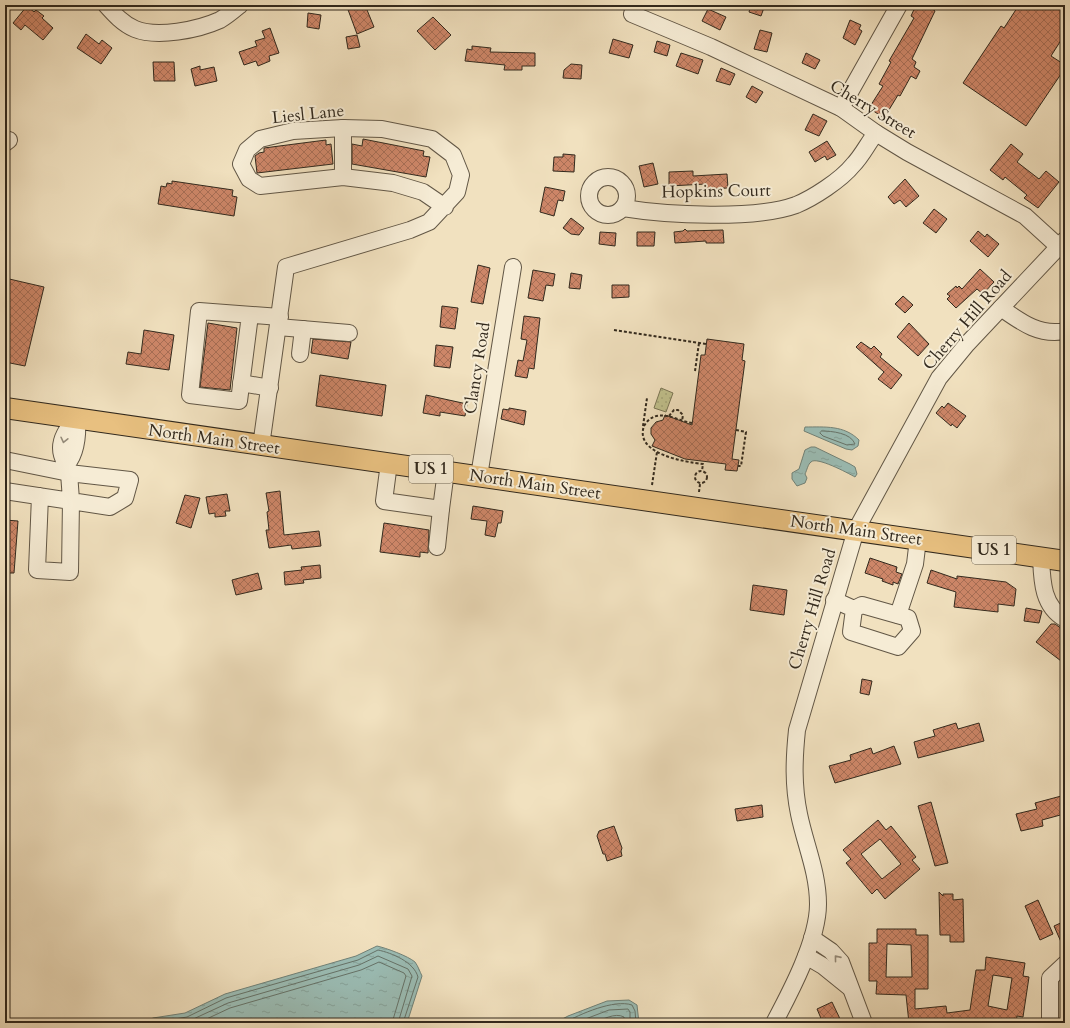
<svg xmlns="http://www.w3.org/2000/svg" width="1070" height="1028" viewBox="0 0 1070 1028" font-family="Cardo,serif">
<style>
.garden{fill:url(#garden-dots);stroke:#7a7555}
.water{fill:url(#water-ripples);stroke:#718278}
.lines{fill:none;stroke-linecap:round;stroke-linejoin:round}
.shore{stroke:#667369;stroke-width:1}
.building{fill:url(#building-cross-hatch);stroke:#32291d;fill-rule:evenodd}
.minor-casing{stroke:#625746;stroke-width:18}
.major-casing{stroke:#32291d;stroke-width:22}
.path{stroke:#32291d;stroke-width:2;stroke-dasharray:3 2;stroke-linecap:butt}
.minor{stroke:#f6ecd5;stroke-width:16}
.major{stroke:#e8c080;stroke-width:20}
.oneway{stroke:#948a79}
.labels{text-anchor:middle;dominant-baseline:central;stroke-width:4;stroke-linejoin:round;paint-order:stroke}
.shield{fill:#f6ecd5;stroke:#6d6454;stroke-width:1}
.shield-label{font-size:16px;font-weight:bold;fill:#32291d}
.street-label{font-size:17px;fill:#32291d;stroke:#f6ecd5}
</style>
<defs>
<pattern id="garden-dots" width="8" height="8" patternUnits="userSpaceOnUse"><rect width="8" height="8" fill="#c1c18d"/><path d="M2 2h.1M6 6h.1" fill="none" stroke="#a6a679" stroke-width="1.8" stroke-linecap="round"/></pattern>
<pattern id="water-ripples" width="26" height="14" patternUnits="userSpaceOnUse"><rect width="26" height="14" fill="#9bbdb5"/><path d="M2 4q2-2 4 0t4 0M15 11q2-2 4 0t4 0" fill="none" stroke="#86a29b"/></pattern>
<pattern id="building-cross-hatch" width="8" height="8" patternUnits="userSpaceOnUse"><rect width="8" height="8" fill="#cd8668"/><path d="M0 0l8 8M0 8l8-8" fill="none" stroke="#a76e55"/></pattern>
</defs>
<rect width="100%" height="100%" fill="#f1e1bf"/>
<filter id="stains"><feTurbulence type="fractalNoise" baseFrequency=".005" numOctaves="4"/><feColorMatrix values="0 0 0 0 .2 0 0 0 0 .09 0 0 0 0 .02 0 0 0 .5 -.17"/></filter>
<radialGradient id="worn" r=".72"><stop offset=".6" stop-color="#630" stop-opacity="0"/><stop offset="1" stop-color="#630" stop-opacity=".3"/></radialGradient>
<path class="garden" d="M661 388 673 393 666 412 654 408Z"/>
<g class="water">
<path d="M805 427C825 427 844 425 859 440L858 446 852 450 846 449 804 431Z"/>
<path d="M811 447H815L850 464 855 467 857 474 855 477C848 473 816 456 811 462 808 464 807 470 805 474L807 478 805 483 797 486 792 479V473L799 469 805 450Z"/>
<path d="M377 946C386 948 408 956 415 962 418 966 420 972 422 976L407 1023H144L153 1018 185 1013 225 994 356 956Z"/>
<path d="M629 1000 637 1005 639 1023H555L568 1016 607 1001Z"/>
</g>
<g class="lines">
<g class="shore">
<path d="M822 431C832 431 851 433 855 444L847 445 823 436 820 433Z"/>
<path d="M150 1023 187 1017 226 998 358 960 378 950C392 953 414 962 418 977L403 1023"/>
<path d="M178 1023 189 1021 228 1003 359 965 378 956 408 969 412 976 398 1023"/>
<path d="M198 1023 230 1008 361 970 379 962 404 973 406 976 392 1023"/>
<path d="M564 1023C580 1014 614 999 632 1005L635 1011 636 1023"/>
<path d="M575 1023 609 1010 628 1009 630 1012V1023"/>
<path d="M593 1023C602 1020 615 1012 624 1017V1023"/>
</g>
</g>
<g class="building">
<path d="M352 5H365L374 27 357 34 347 7Z"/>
<path d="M751 5H765L761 16 749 12Z"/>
<path d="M916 5H928L935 11 912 59 916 62 914 67 920 71 916 79 911 76 900 96 898 95 884 118 869 108 883 86 879 84 891 62 889 61 914 18 911 16Z"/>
<path d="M1019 5H1065V34L1051 56 1065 65V68L1026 126 963 83 1001 26 1004 28Z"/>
<path d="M27 6 34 12 36 10 44 16 42 18 53 28 43 40 25 25 21 30 13 23Z"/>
<path d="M708 9 726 17 720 30 702 21Z"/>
<path d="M308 13 321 15 319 29 307 27Z"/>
<path d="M433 17 451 35 435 50 417 31Z"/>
<path d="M850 20 861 25 859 29 862 31 855 45 843 38Z"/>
<path d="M270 28 279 53 269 56 270 61 258 66 256 61 244 65 239 52 257 46 255 41 265 38 262 31Z"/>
<path d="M760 30 772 33 767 52 754 49Z"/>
<path d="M86 34 99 44 102 40 112 48 101 64 77 48Z"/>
<path d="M357 35 360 47 348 49 346 37Z"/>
<path d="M613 39 633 45 629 58 609 53Z"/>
<path d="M657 41 670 45 667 56 654 52Z"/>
<path d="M472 46 491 48 490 52 535 53V66H522V70H504L505 65 465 61 467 49 472 50Z"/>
<path d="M681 53 703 60 698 74 676 66Z"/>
<path d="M806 53 820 60 815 69 802 63Z"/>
<path d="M153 62H174L175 81H154Z"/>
<path d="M571 64 582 65 581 79 563 78 564 70Z"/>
<path d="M200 66V70L214 67 217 81 195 86 191 69Z"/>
<path d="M721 68 735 74 730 85 716 81Z"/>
<path d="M752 86 763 92 756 103 746 97Z"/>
<path d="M813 114 827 121 819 136 805 130Z"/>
<path d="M363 139 424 151 423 156 430 157 426 177 352 164V144L362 146Z"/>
<path d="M326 140V145L331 144 333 164 257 173 255 156 259 153 264 152V148Z"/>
<path d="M827 141 836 155 827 160 825 156 815 162 809 152Z"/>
<path d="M1011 144 1023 154 1017 162 1039 179 1046 171 1059 182 1038 208 1024 198 1027 195 1005 177 1003 180 990 170Z"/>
<path d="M563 154 575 155 574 172 553 171 554 157H563Z"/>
<path d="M653 163 658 184 644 187 639 166Z"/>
<path d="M693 171V176L727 174 728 188 706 189V184L669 186V172Z"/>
<path d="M905 179 919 196 906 207 900 200 894 204 888 197Z"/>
<path d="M172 181 233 190 232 196 237 197 234 216 158 204 161 186 166 187 167 183 172 184Z"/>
<path d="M545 187 565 191 563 201 558 200 554 216 540 212Z"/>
<path d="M934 209 947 219 936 233 923 223Z"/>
<path d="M571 218 584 228 579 235 571 234 563 228Z"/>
<path d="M685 229 687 231 723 230 724 243H706V241L675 243 674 232 683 231Z"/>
<path d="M978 231 985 237 987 234 999 244 988 257 970 241Z"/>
<path d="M600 232 616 233 615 246 599 244Z"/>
<path d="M637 232H655L654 246H637Z"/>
<path d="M478 265 490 268 483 304 471 302Z"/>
<path d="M980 269 994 282 983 294 977 289 956 308 947 299 950 296 947 294 956 286 957 288 959 286 962 289Z"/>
<path d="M533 270 555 274 553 286 546 285 543 301 528 298Z"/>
<path d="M571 273 582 275 580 289 569 288Z"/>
<path d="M5 278 44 287 25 366 5 362Z"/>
<path d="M612 285H629V297L612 298Z"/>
<path d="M903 296 913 305 905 313 895 304Z"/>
<path d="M442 306 458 308 455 329 440 327Z"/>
<path d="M524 316 540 318 534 369 529 368 527 378 515 376 518 360 523 361 527 340 521 339Z"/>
<path d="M208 323 237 328 230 390 200 387Z"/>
<path d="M909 323 929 344 918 356 897 337Z"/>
<path d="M144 330 174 335 169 370 126 364 128 352 141 354Z"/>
<path d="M313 339 351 342 348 359 311 353Z"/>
<path d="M707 339 744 344 742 360 745 361 732 459 739 460 737 471 725 470 726 464 685 459 652 446 655 440 651 434V428L656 422 663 420 665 415 692 425 701 355H705Z"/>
<path d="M861 342 871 349 874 346 882 354 880 357 902 375 891 389 878 379 884 372 856 347Z"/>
<path d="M436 345 453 347 450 368 434 366Z"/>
<path d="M320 375 386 385 382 416 316 406Z"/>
<path d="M426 395 467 404 465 416 440 412V416L423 413Z"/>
<path d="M948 403 966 416 957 428 952 424 951 426 936 413 942 406 944 408Z"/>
<path d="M509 408 526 411 524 425 501 419 503 409 509 410Z"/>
<path d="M280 491 284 535 319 531 321 546 292 549 291 545 269 548 266 530H269L267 512 269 511 266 493Z"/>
<path d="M227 494 230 511H225L226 516 215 517V513L209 514 206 497Z"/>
<path d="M185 495 200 498 191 528 176 523Z"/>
<path d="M473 506 503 511 501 523H498L495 537 485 535 487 521 471 519Z"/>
<path d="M5 520 18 521 14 573H5Z"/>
<path d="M384 523 429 530 428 553 420 552V557L380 552Z"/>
<path d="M870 558 897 567 896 572 902 574 898 584 893 582V585L882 581 883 579 865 573Z"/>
<path d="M320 565 321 578 303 580 304 583 285 585 284 572 302 570 301 567Z"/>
<path d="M931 570 957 579V576L1006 582 1016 589 1014 606 998 604V612L954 607 956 592 927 583Z"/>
<path d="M258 573 262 589 236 595 232 580Z"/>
<path d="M753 585 787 590 784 615 750 610Z"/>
<path d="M1026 608 1042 611 1039 623 1024 621Z"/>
<path d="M1051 624H1055L1065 631V664L1036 642Z"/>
<path d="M862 679 872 681 869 695 860 693Z"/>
<path d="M956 723 958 729 979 723 984 741 918 758 914 742 935 736 933 730Z"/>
<path d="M894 746 901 764 835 783 829 766 851 760 850 755 871 748 873 754Z"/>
<path d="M1065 795V808L1063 809 1064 814 1042 820 1043 826 1021 831 1016 814 1037 809 1035 803Z"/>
<path d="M931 802 948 863 935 866 918 806Z"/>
<path d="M762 805 763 817 737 821 735 809Z"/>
<path d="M878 820 886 830 891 826 916 857 912 860 920 869 885 899 877 889 872 894 846 863 851 859 843 850ZM880 839 901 864 882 879 861 854Z"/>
<path d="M614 826 622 848 621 851 622 856 607 861 605 854H603L597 836 599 831Z"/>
<path d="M939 892 943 896V894H953V900L963 899 964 942H950V935H940Z"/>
<path d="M1038 900 1053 934 1040 940 1025 906Z"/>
<path d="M1065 921V951L1054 926Z"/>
<path d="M877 929H916V935H928V989H915V1009L946 1006 947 1013 970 1010 976 970H985L986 957 1025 963 1023 976 1029 977 1023 1017 1017 1016 1016 1023H986L962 1019 963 1023H909L906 995 876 994 877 981H869V943H877ZM887 944 911 945 912 977H886ZM993 975 1012 978 1007 1010 988 1006Z"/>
<path d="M832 1002 842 1023H823L817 1009Z"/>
</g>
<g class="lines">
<defs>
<g id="minor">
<path d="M106 5C114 14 123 24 135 29 157 38 198 30 220 20 227 16 234 10 240 5"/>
<path d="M635 5 632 14 711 47 841 108 876 133 907 152 1025 216 1059 247"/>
<path d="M841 108 899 5"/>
<path d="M343 128V177"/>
<path d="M5 143 9 140"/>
<circle cx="608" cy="196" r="19"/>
<path d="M623 208C666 215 755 220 796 205 813 198 841 180 853 165 862 156 868 143 876 133"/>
<path d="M1001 308C1021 322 1039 336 1065 331"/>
<path d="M250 315 239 401 190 395 199 311 280 317"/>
<path d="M278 327 349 333"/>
<path d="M300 354 303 329"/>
<path d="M241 383 270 388"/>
<path d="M261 446 286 267 410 230 429 222 457 192 461 175 453 155 432 139 382 129 343 128 293 131 260 139 247 150 241 164 249 179 260 186 343 177 393 183 423 192 445 207"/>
<path d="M5 460 69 473C68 467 64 462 62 455 58 441 68 427 77 418"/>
<path d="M389 463 384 501 441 509 446 471"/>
<path d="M67 464C77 452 78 434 77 418"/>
<path d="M479 476 513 267"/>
<path d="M5 491 110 507 125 498 130 480 69 473 71 500 70 572 37 570 40 496"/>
<path d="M437 547 441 509"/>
<path d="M1041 557C1042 580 1042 606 1065 619"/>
<path d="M834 600 854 609 851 632 898 647 912 631 908 618 862 605 854 609"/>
<path d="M898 615 915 564 918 539"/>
<path d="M812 938 831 951 841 962 864 1023"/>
<path d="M806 956 823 966 849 987"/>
<path d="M774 1023C791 991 818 940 818 904 818 872 805 844 799 814 793 785 794 759 797 730L856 530 939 378 967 344 1065 240"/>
<path d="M1050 1023V978L1065 964"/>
</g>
<path id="major" d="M5 408 1065 561"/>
</defs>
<use href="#minor" class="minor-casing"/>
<use href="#major" class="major-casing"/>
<g class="path">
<path d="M614 330 706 344"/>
<path d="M695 371 699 343"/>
<path d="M669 416 674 410H678L683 415 682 421"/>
<path d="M692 423C675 420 656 406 644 426 634 454 685 462 703 464L702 471"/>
<path d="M643 426 647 398"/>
<path d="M736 430 746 432 741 466H738"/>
<circle cx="701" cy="477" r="6"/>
<path d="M652 485 657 452"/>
<path d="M699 492 700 484"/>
<path d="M818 1021 819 1023"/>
</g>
<use href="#minor" class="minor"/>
<use href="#major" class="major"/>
</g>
<defs><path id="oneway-chevron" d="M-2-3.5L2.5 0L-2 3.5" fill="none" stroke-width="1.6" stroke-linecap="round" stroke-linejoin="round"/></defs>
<g class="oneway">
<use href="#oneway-chevron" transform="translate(64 440) rotate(103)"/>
<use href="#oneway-chevron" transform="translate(837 958) rotate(-129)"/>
</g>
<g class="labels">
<g class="shield">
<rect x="409" y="455" width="44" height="28" rx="3"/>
<rect x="972" y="536" width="44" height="28" rx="3"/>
</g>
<g class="shield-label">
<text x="431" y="469">US 1</text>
<text x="994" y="550">US 1</text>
</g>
<g class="street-label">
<text transform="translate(873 109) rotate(31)">Cherry Street</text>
<text transform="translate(308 114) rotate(-6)">Liesl Lane</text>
<text transform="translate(716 191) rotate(-1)">Hopkins Court</text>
<text transform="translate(967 320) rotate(-49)">Cherry Hill Road</text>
<text transform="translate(477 368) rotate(-81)">Clancy Road</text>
<text transform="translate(214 439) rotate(8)">North Main Street</text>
<text transform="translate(535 484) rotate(8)">North Main Street</text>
<text transform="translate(856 530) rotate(8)">North Main Street</text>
<text transform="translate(812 609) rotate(-73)">Cherry Hill Road</text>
</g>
</g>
<rect width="1070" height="1028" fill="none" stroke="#f1e1bf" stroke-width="20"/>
<rect x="6" y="6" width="1058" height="1016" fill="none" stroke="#32291d" stroke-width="2"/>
<rect x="10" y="10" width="1050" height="1008" fill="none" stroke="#32291d"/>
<rect width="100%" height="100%" filter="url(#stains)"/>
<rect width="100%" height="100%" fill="url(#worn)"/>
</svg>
